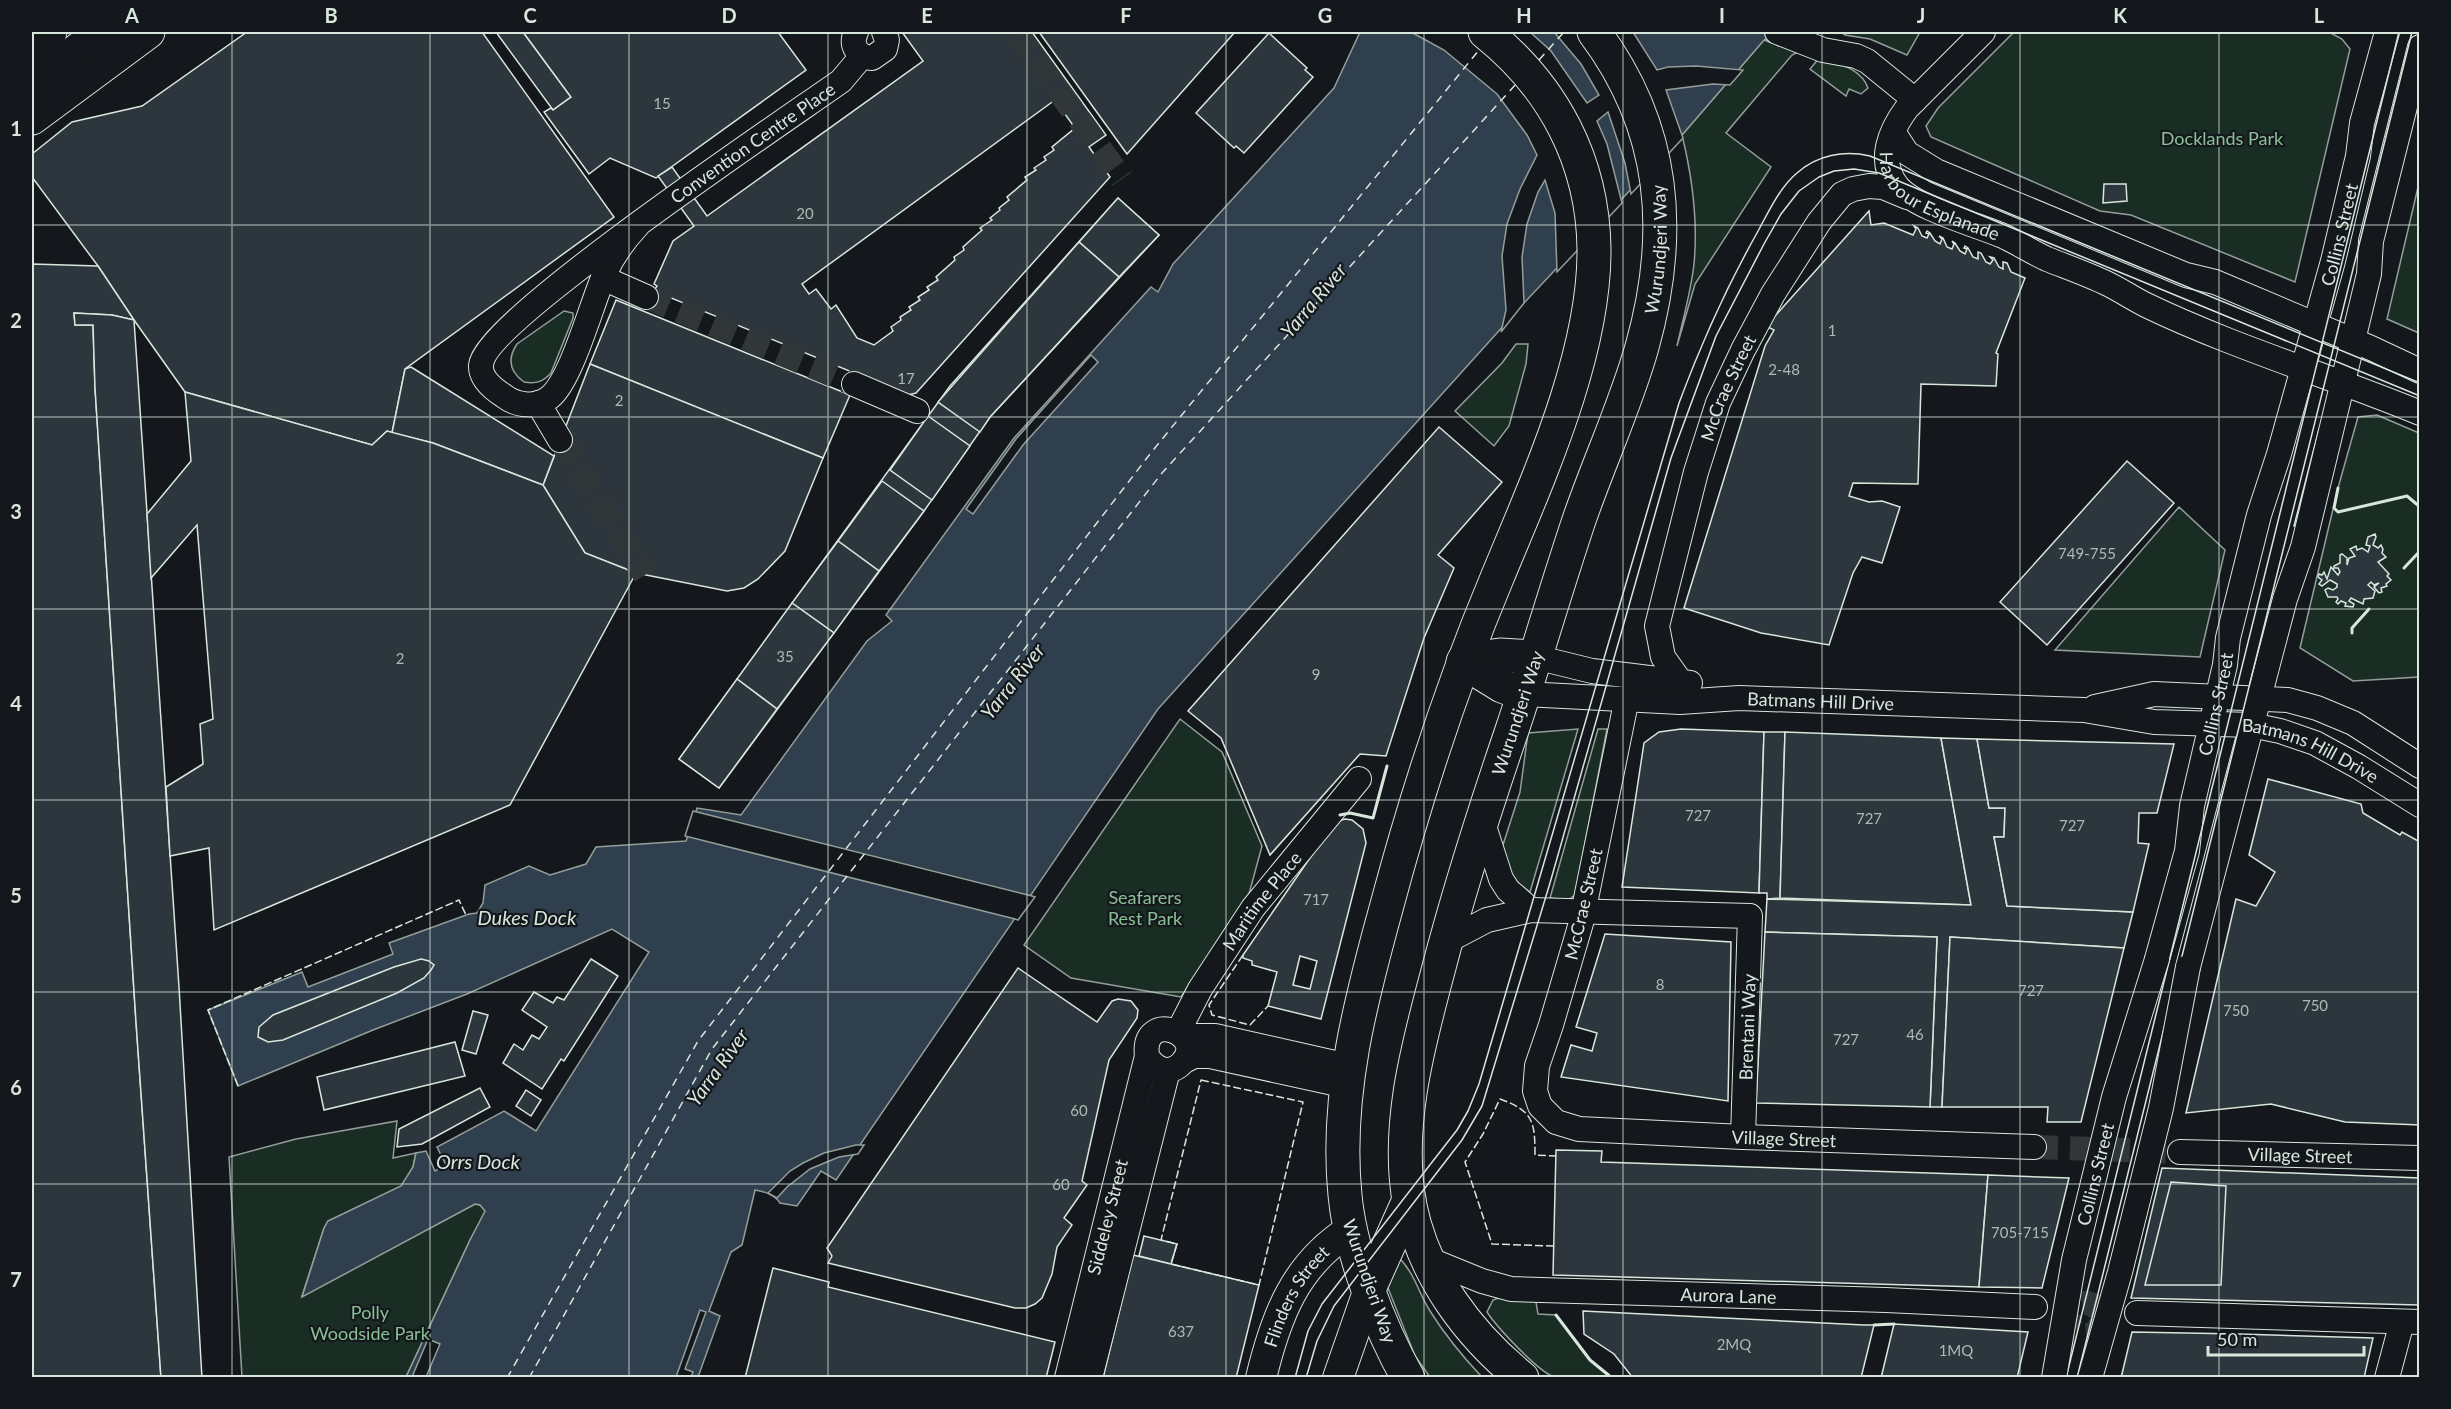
<svg xmlns="http://www.w3.org/2000/svg" width="2451" height="1409" viewBox="0 0 2451 1409" font-family="Lato,sans-serif">
<style>
.green{fill:#1a2d24;stroke:#939e99;stroke-width:1.5}
.water{fill:#2f3f4d;stroke:#939e99;stroke-width:1.5}
.pier{fill:#14181c;stroke:#939e99;stroke-width:1.5}
.lines{fill:none;stroke-linecap:round;stroke-linejoin:round}
.ferry{stroke:#d8e6dc;stroke-width:1.5;stroke-dasharray:8 6;stroke-linecap:butt}
.building{fill:#2c363c;stroke:#d8e6dc;stroke-width:1.5;fill-rule:evenodd}
.minor-tunnel{stroke:#313739;stroke-width:24;stroke-dasharray:24 12;stroke-linecap:butt}
.minor-casing{stroke:#d8e6dc;stroke-width:26}
.major-casing{stroke:#d8e6dc;stroke-width:32}
.highway-casing{stroke:#d8e6dc;stroke-width:35}
.minor{stroke:#14181c;stroke-width:24}
.major{stroke:#14181c;stroke-width:30}
.highway{stroke:#14181c;stroke-width:33}
.tram{stroke:#d8e6dc;stroke-width:1.5}
.minor-bridge-casing{stroke:#d8e6dc;stroke-width:26;stroke-linecap:butt}
.minor-bridge{stroke:#14181c;stroke-width:24}
.fence{stroke:#d8e6dc;stroke-width:1.5;stroke-dasharray:8 3;stroke-linecap:butt}
.wall{stroke:#d8e6dc;stroke-width:3}
.grid{fill:none;stroke:#d8e6dc;stroke-width:1.5;stroke-opacity:0.55}
.labels{text-anchor:middle;dominant-baseline:central;stroke-width:4.5;stroke-linejoin:round;paint-order:stroke}
.number-label{font-size:15px;fill:#adbab4}
.park-label{font-size:18px;fill:#8ac095;stroke:#14181c}
.street-label{font-size:18px;fill:#d8e6dc;stroke:#14181c}
.water-label{font-size:20px;font-style:italic;fill:#d8e6dc;stroke:#14181c}
.neatline{fill:none;stroke:#d8e6dc;stroke-width:2}
.grid-label{font-size:20px;text-anchor:middle;font-weight:bold;fill:#d8e6dc}
</style>
<rect width="100%" height="100%" fill="#14181c"/>
<g class="green">
<path d="M1841 32H1920L1907 55 1870 39 1845 35Z"/>
<path d="M2014 32H2329L2342 39 2350 49 2295 282 2131 215 2100 211 1931 137 1926 126 1938 108Z"/>
<path d="M1764 40 1798 52 1792 55 1726 133 1771 167 1695 284 1677 346C1683 319 1691 291 1694 264 1698 222 1692 176 1682 135Z"/>
<path d="M1820 57C1838 64 1861 68 1868 88L1861 94 1849 89 1846 96 1810 69Z"/>
<path d="M2419 183V333L2387 319Z"/>
<path d="M564 311 573 313V318L551 373C543 382 536 384 524 382 510 372 507 359 517 344Z"/>
<path d="M1516 344H1528L1526 364 1509 426 1494 446 1455 411 1502 363Z"/>
<path d="M2377 415 2419 433V677L2353 681 2300 648 2338 488 2358 417Z"/>
<path d="M2179 507 2225 550 2200 657 2055 650Z"/>
<path d="M1180 719 1222 752 1262 846 1249 894 1181 997 1071 978 1024 945Z"/>
<path d="M1578 729 1530 892 1514 880 1502 848 1520 792 1528 733Z"/>
<path d="M1598 729H1607L1575 895 1568 900 1550 898Z"/>
<path d="M397 1121 393 1158 416 1153 413 1167 402 1186 328 1221 324 1228 302 1296 475 1204 480 1205 486 1211 470 1240 406 1377H242L229 1157 296 1139Z"/>
<path d="M1397 1256C1414 1271 1418 1292 1430 1311 1445 1335 1463 1357 1482 1377H1430L1415 1356 1382 1273Z"/>
<path d="M1504 1296H1535L1538 1314 1556 1315 1590 1360 1612 1377C1595 1377 1571 1381 1555 1377 1540 1374 1496 1326 1487 1312L1493 1300Z"/>
</g>
<path class="water" d="M1360 32H1778L1764 40 1682 135 1524 303 1158 709 836 1180 821 1171 797 1206 780 1203C774 1194 765 1192 755 1190L742 1245 731 1252 709 1311 720 1316 698 1377H406L470 1240 485 1211 480 1205 475 1204 302 1297 324 1228 328 1221 401 1186 413 1167 416 1153 426 1151 435 1171 446 1165 437 1147 504 1111 536 1131 649 952 612 929 467 994 373 1030 238 1086 208 1010 302 972 308 987 393 954 389 943 469 914 477 913 483 903 485 885 529 866 550 875 586 864 596 847 686 841 697 808 741 815 867 641 892 621 886 615 1014 438 1151 287 1158 292 1173 264 1334 88Z"/>
<g class="pier">
<path d="M1411 32H1530L1551 51 1587 103 1599 95 1581 64 1554 32H1633L1657 70 1668 67 1696 66 1743 70 1730 85 1713 84 1666 90 1683 138 1631 194 1625 163 1608 112 1597 121 1607 144 1622 203 1557 272 1555 213 1545 180 1538 192 1527 224 1522 257 1524 303 1501 332 1506 310 1502 256 1507 224 1520 189 1537 155 1527 135 1497 94 1444 50Z"/>
<path d="M1091 355 1098 362 1023 445 973 514 966 509 1016 439Z"/>
<path d="M693 811 1032 896 1035 897 1018 920 1015 919 685 836Z"/>
<path d="M856 1145H864L858 1154 839 1157 810 1169 787 1187 777 1198 768 1193 790 1171 803 1163 824 1153Z"/>
<path d="M700 1310 706 1312 685 1369 693 1372 691 1377H676Z"/>
<path d="M428 1339 440 1344 426 1377H412Z"/>
</g>
<g class="lines">
<g class="ferry">
<path d="M1539 60 1564 32"/>
<path d="M507 1378 698 1041 1150 454 1479 50"/>
<path d="M529 1378 712 1049 1162 473 1517 83"/>
</g>
</g>
<g class="building">
<path d="M247 32H482L614 217 405 369 392 433 387 431 372 445 185 392 134 320 98 266 32 177V154L72 122 142 106Z"/>
<path d="M496 32H523L571 97 553 110Z"/>
<path d="M523 32H778L806 70 656 178 610 158 589 174 544 112 551 108 553 110 571 97Z"/>
<path d="M902 32H1032L1106 135 1089 147 1110 177 916 393 908 395 654 291 657 286 654 284 673 241 694 226 658 176 672 167 707 216 923 61ZM1055 100 1075 128 1052 147 1054 150 1044 157 1046 160 1034 168 1036 170 1025 177 1027 180 1007 197 1009 200 999 208 1000 210 990 218 992 220 980 228 982 230 963 247 964 250 954 257 955 260 936 277 938 280 927 287 929 290 918 297 920 300 909 307 911 310 900 317 901 320 891 327 893 331 874 345 857 338 836 305 831 309 816 289 809 294 802 284Z"/>
<path d="M1039 32H1235L1127 154Z"/>
<path d="M1269 33 1307 68 1305 70 1313 77 1244 153 1236 146 1234 148 1196 113Z"/>
<path d="M2104 184H2126L2127 201 2103 203Z"/>
<path d="M1118 198 1159 235 990 417 924 511 719 788 679 759 950 386Z"/>
<path d="M1118 198 1159 235 1119 277 1079 242Z"/>
<path d="M1869 211 1871 225 1884 223 1913 235 1916 229 1914 226 1918 228 1922 236 1927 238 1929 234 1926 233 1927 231 1930 233 1935 241 1940 244 1942 239 1939 236 1943 238 1947 247 1952 249 1954 244 1952 241 1955 243 1960 251 1965 254 1967 249 1964 248 1965 246 1968 248 1973 257 1978 259V252L1981 253 1986 262 1990 264 1993 260 1990 257 1994 258 1999 267 2003 269V262L2007 263 2011 272 2025 278 1996 353 1998 354 1996 386 1921 384 1918 484 1853 483 1849 496 1869 502 1882 501 1900 507 1882 563 1862 557 1853 573 1829 645 1761 633 1684 608 1765 346 1774 330 1766 326Z"/>
<path d="M1079 242 1119 277 990 417 980 432 938 402Z"/>
<path d="M32 264 98 266 134 320 112 315 74 313 75 325H93L95 388 136 1022 161 1378H32Z"/>
<path d="M616 300 850 395 823 458 590 364Z"/>
<path d="M74 313 112 315 134 320 179 987 202 1378H161L136 1022 95 388 93 325H75Z"/>
<path d="M590 364 823 458 785 551 758 579 744 588 727 591 636 573 585 553 543 485Z"/>
<path d="M411 367 554 456 543 485 433 443 392 433 405 369Z"/>
<path d="M185 392 372 445 387 431 433 443 543 485 585 553 636 573 510 805 214 930 209 848 170 856 166 787 203 764 200 724 213 719 197 525 151 578 147 514 191 461Z"/>
<path d="M928 416 970 446 932 500 890 470Z"/>
<path d="M1439 427 1502 482 1438 555 1454 568 1424 638 1386 756 1360 754 1270 855 1221 738 1188 711Z"/>
<path d="M2319 429 2324 430 2299 527 2294 526Z"/>
<path d="M2127 461 2174 503 2047 645 2000 602Z"/>
<path d="M882 481 924 511 879 571 838 541Z"/>
<path d="M2375 534 2376 537 2373 545 2378 548 2381 545 2383 549 2382 553 2386 557 2378 562 2389 574 2387 576 2391 580 2386 584 2387 586 2381 588 2382 592 2379 593 2374 587 2379 583 2374 585 2371 582 2368 585 2375 591 2373 598 2364 599 2363 604 2351 598 2349 601 2354 604 2353 607 2345 606 2346 603 2341 601 2338 604 2336 602 2338 599 2337 597H2328L2325 590 2328 588 2333 590 2337 587V584L2330 580 2322 586 2319 584 2322 580 2318 577 2319 574 2322 575 2324 572 2327 579 2331 567 2338 575 2340 572 2338 568H2334V566L2340 563V555L2342 554 2347 558V565L2349 558 2355 556 2350 549 2356 546 2357 550 2362 548 2368 552 2370 546 2366 545 2368 537Z"/>
<path d="M838 541 879 571 834 633 792 603Z"/>
<path d="M792 603 834 633 777 709 737 679Z"/>
<path d="M737 679 777 709 719 788 679 759Z"/>
<path d="M1681 729 1764 732 1759 893 1622 887 1644 743 1659 732Z"/>
<path d="M1764 732H1785L1780 898 1767 899V893H1759Z"/>
<path d="M1785 732 1941 738 1971 905 1780 898Z"/>
<path d="M1941 738 1977 739 1989 808H2005L2004 837H1994L2007 906 2133 912 2124 948 1950 937 1942 1107H1930L1937 937 1765 932 1767 899 1971 905Z"/>
<path d="M1977 739 2174 744 2157 813H2139L2138 843 2149 844 2133 912 2007 906 1994 837H2004L2005 808H1989Z"/>
<path d="M2268 779 2361 804 2363 813 2400 835 2402 832 2420 842V1125L2345 1122 2271 1104 2186 1113 2236 899 2256 906 2275 872 2249 855Z"/>
<path d="M1345 819 1352 820 1363 829 1366 843 1321 1019 1268 1006 1277 972 1252 965V961L1243 958V955L1332 826 1338 821ZM1300 956 1317 961 1310 989 1293 985Z"/>
<path d="M1765 932 1937 937 1930 1107 1756 1103Z"/>
<path d="M1605 934 1731 942 1728 1101 1561 1077 1571 1045 1592 1051 1597 1033 1576 1027Z"/>
<path d="M1950 937 2124 948 2081 1122H2047L2048 1107H1942Z"/>
<path d="M421 959 429 961 434 965 431 970 424 978 397 993 283 1040 268 1042 258 1037 259 1027 273 1015 394 967Z"/>
<path d="M591 959 618 976 564 1061 561 1059 542 1089 503 1063 514 1044 523 1050 532 1035 539 1039 547 1027 522 1010 534 992 553 1003 557 997 564 1000Z"/>
<path d="M1018 968 1097 1022 1112 1001 1118 999 1131 1001 1138 1010 1137 1018 1109 1060 1082 1181 1087 1185 1064 1218 1072 1225 1057 1247 1052 1274 1042 1298 1035 1304 1026 1308H1015L828 1263 832 1256 827 1248Z"/>
<path d="M473 1011 488 1015 476 1054 462 1050Z"/>
<path d="M455 1042 465 1076 324 1110 317 1077Z"/>
<path d="M480 1088 490 1107 422 1144 397 1147 399 1129Z"/>
<path d="M526 1090 541 1100 531 1116 516 1106Z"/>
<path d="M1556 1150 1602 1151 1601 1162 1988 1175 1979 1287 1553 1275Z"/>
<path d="M2162 1168 2420 1178V1305L2131 1298Z"/>
<path d="M1988 1175 2069 1178 2042 1288 1979 1287Z"/>
<path d="M2171 1182 2226 1186 2221 1285H2145Z"/>
<path d="M1144 1236 1177 1244 1171 1264 1139 1256Z"/>
<path d="M1133 1255 1259 1285 1236 1378H1103Z"/>
<path d="M773 1268 829 1282 828 1287 1055 1342 1046 1378H745Z"/>
<path d="M1583 1311 1864 1325H1874L1861 1378H1633L1614 1354 1584 1334Z"/>
<path d="M1894 1324 2028 1332 2017 1378H1881Z"/>
<path d="M2132 1332 2239 1334 2373 1338 2364 1378H2121Z"/>
</g>
<g class="lines">
<g class="minor-tunnel">
<path d="M1016 32 1122 179"/>
<path d="M646 297 854 384"/>
<path d="M560 440 645 575"/>
<path d="M2034 1147 2180 1152"/>
<circle cx="2085" cy="1319" r="16"/>
</g>
<defs>
<g id="minor">
<path d="M856 32C850 45 857 57 872 58L885 49 887 40 884 32"/>
<path d="M1777 32 1823 50 1856 56 1867 61 1915 100"/>
<path id="s1" d="M1983 32 1907 108C1890 131 1877 161 1897 186 1913 207 1977 225 2003 236 2018 243 2032 252 2047 259 2067 267 2087 274 2106 283 2119 289 2132 298 2146 305 2233 347 2330 376 2420 413"/>
<path d="M1894 133 1907 153 1936 171 2186 275 2215 282 2371 348 2420 371"/>
<path id="s2" d="M638 225C624 240 613 255 605 273 592 302 572 379 550 397 537 408 517 406 504 396 493 389 480 378 481 365 485 321 789 118 841 81L862 56"/>
<path d="M603 278 646 297"/>
<path d="M854 384 917 411"/>
<path d="M538 403 560 440"/>
<path d="M1535 657 1592 671 1690 683"/>
<path id="s3" d="M1680 681 1663 657 1657 626 1696 472 1718 403 1743 350 1773 294 1819 222 1842 194 1853 189 1869 186 1883 187 1907 197"/>
<path id="s4" d="M1523 694 1680 702 1739 698 2084 710 2154 722 2251 725 2280 731 2315 743 2359 767 2420 805"/>
<path id="s5" d="M1627 698 1581 923 1551 1025 1537 1066 1535 1091 1540 1106 1556 1122 1579 1129 1743 1137 2034 1147"/>
<path d="M2095 707 2154 694 2288 700 2317 708 2353 723 2420 766"/>
<path d="M1482 820 1501 879 1508 890 1531 910"/>
<path d="M1445 942 1487 920 1531 910 1750 916 1743 1137"/>
<path id="s6" d="M2157 959 2187 851 2192 806 2225 665 2228 638 2259 515 2279 454 2333 261 2358 156 2362 123 2387 32"/>
<path d="M2188 967 2285 599 2303 547 2369 274 2371 241 2420 47"/>
<path id="s7" d="M1178 1032 1200 989 1253 908 1359 779"/>
<path d="M1182 1036H1215L1348 1066"/>
<path d="M1184 1061 1194 1056H1210L1347 1086"/>
<path id="s8" d="M2180 1152 2420 1158"/>
<path id="s9" d="M1428 1259 1482 1281 1511 1289 1886 1300 2035 1307"/>
<path d="M2137 1313 2420 1322"/>
<path id="s10" d="M1067 1378 1147 1056C1141 1008 1209 1034 1182 1063 1170 1076 1154 1069 1147 1056"/>
<path d="M1090 1378 1168 1070"/>
<path d="M2387 1378 2402 1322"/>
</g>
<g id="major">
<path id="s11" d="M1261 1378C1276 1316 1295 1265 1350 1230"/>
<path d="M1338 1378 1369 1289"/>
</g>
<g id="highway">
<path d="M32 47 50 32"/>
<path d="M32 84 102 32"/>
<path d="M32 118 148 32"/>
<path d="M1464 660 1500 655 1535 657"/>
<path d="M1463 662 1502 686 1523 694"/>
<path d="M1369 1289 1409 1200"/>
<path d="M1408 1378C1380 1328 1350 1252 1345 1195 1335 1096 1361 999 1387 905 1417 793 1452 685 1497 578 1537 481 1595 355 1594 249 1593 161 1553 86 1485 32"/>
<path id="s12" d="M1522 1378C1468 1334 1424 1275 1410 1206 1395 1128 1418 1046 1438 971 1459 890 1485 809 1512 730 1535 661 1555 592 1578 523 1598 464 1625 407 1642 347 1674 233 1666 128 1594 32"/>
</g>
</defs>
<use href="#minor" class="minor-casing"/>
<use href="#major" class="major-casing"/>
<use href="#highway" class="highway-casing"/>
<use href="#minor" class="minor"/>
<use href="#major" class="major"/>
<use href="#highway" class="highway"/>
<g class="tram">
<path d="M1295 1378 1308 1331 1322 1304 1457 1130 1468 1111 1479 1084 1679 403C1701 344 1726 288 1757 233 1768 213 1779 188 1797 173 1817 155 1844 150 1870 156L2420 383"/>
<path d="M1306 1378 1317 1341 1334 1306 1462 1140 1482 1106 1550 883 1671 458 1716 336 1764 244 1781 214 1799 191 1819 177 1834 171 1854 169 1879 173 2420 396"/>
<path d="M2066 1378 2399 32"/>
<path d="M2077 1378 2412 32"/>
</g>
<defs>
<g id="minor-bridge">
<path id="s13" d="M2054 1378 2074 1260 2114 1097 2157 959"/>
<path d="M2090 1378 2120 1272 2161 1108 2188 967"/>
</g>
</defs>
<use href="#minor-bridge" class="minor-bridge-casing"/>
<use href="#minor-bridge" class="minor-bridge"/>
<g class="fence">
<path d="M1243 955 1209 1005 1212 1015 1250 1025 1268 1006"/>
<path d="M1201 1080 1303 1102 1259 1285 1171 1264 1177 1244 1161 1240Z"/>
<path d="M238 1086 208 1010 459 900 466 915"/>
<path d="M1554 1246 1492 1244 1465 1162 1483 1134 1500 1099C1533 1111 1535 1121 1535 1155L1556 1156"/>
</g>
<g class="wall">
<path d="M2338 488 2334 508 2338 512 2407 496 2420 507"/>
<path d="M2404 568 2420 551"/>
<path d="M2352 633V628L2369 609"/>
<path d="M1340 815 1350 813 1373 818 1387 766"/>
<path d="M1556 1315 1590 1360 1612 1378"/>
<path d="M1874 1325 1894 1324"/>
</g>
</g>
<path class="grid" d="M232 32V1378M430 32V1378M629 32V1378M828 32V1378M1027 32V1378M1226 32V1378M1424 32V1378M1623 32V1378M1822 32V1378M2020 32V1378M2219 32V1378M32 225H2420M32 417H2420M32 609H2420M32 800H2420M32 992H2420M32 1184H2420"/>
<g class="labels">
<g class="number-label">
<text x="662" y="103">15</text>
<text x="805" y="213">20</text>
<text x="1832" y="330">1</text>
<text x="1784" y="369">2-48</text>
<text x="906" y="378">17</text>
<text x="619" y="400">2</text>
<text x="2087" y="553">749-755</text>
<text x="785" y="656">35</text>
<text x="400" y="658">2</text>
<text x="1316" y="674">9</text>
<text x="1698" y="815">727</text>
<text x="1869" y="818">727</text>
<text x="2072" y="825">727</text>
<text x="1316" y="899">717</text>
<text x="1660" y="984">8</text>
<text x="2031" y="990">727</text>
<text x="2315" y="1005">750</text>
<text x="2236" y="1010">750</text>
<text x="1915" y="1034">46</text>
<text x="1846" y="1039">727</text>
<text x="1079" y="1110">60</text>
<text x="1061" y="1184">60</text>
<text x="2020" y="1232">705-715</text>
<text x="1181" y="1331">637</text>
<text x="1734" y="1344">2MQ</text>
<text x="1956" y="1350">1MQ</text>
</g>
<g class="park-label">
<text x="2222" y="138">Docklands Park</text>
<text x="1145" y="897">Seafarers<tspan x="1145" dy="21">Rest Park</tspan></text>
<text x="370" y="1312">Polly<tspan x="370" dy="21">Woodside Park</tspan></text>
</g>
<g class="street-label">
<text stroke="none"><textPath href="#s2" startOffset="638">Convention Centre Place</textPath></text>
<text stroke="none"><textPath href="#s1" startOffset="231">Harbour Esplanade</textPath></text>
<text stroke="none"><textPath href="#s6" startOffset="748">Collins Street</textPath></text>
<text stroke="none"><textPath href="#s12" startOffset="1204">Wurundjeri Way</textPath></text>
<text stroke="none"><textPath href="#s3" startOffset="310">McCrae Street</textPath></text>
<text stroke="none"><textPath href="#s4" startOffset="298">Batmans Hill Drive</textPath></text>
<text stroke="none"><textPath href="#s6" startOffset="262">Collins Street</textPath></text>
<text stroke="none"><textPath href="#s12" startOffset="718">Wurundjeri Way</textPath></text>
<text stroke="none"><textPath href="#s4" startOffset="794">Batmans Hill Drive</textPath></text>
<text stroke="none"><textPath href="#s7" startOffset="156">Maritime Place</textPath></text>
<text transform="translate(1583 904) rotate(-77)">McCrae Street</text>
<text transform="translate(1747 1027) rotate(-88)">Brentani Way</text>
<text stroke="none"><textPath href="#s5" startOffset="672">Village Street</textPath></text>
<text stroke="none"><textPath href="#s8" startOffset="120">Village Street</textPath></text>
<text stroke="none"><textPath href="#s13" startOffset="208">Collins Street</textPath></text>
<text stroke="none"><textPath href="#s10" startOffset="166">Siddeley Street</textPath></text>
<text transform="translate(1370 1281) rotate(71)">Wurundjeri Way</text>
<text stroke="none"><textPath href="#s9" startOffset="306">Aurora Lane</textPath></text>
<text stroke="none"><textPath href="#s11" startOffset="90">Flinders Street</textPath></text>
</g>
<g class="water-label">
<text transform="translate(1313 300) rotate(-50)">Yarra River</text>
<text transform="translate(1012 681) rotate(-52)">Yarra River</text>
<text x="527" y="917">Dukes Dock</text>
<text transform="translate(717 1067) rotate(-54)">Yarra River</text>
<text x="478" y="1161">Orrs Dock</text>
</g>
</g>
<rect width="2451" height="1409" fill="none" stroke="#14181c" stroke-width="66"/>
<path d="M2208 1346v9h156v-9" fill="none" stroke="#d8e6dc" stroke-width="3"/>
<text x="2217" y="1346" font-size="18" fill="#d8e6dc" stroke="#14181c" stroke-width="4.5" paint-order="stroke">50 m</text>
<rect x="33" y="33" width="2385" height="1343" class="neatline"/>
<g class="grid-label">
<text x="132" y="23">A</text>
<text x="331" y="23">B</text>
<text x="530" y="23">C</text>
<text x="729" y="23">D</text>
<text x="927" y="23">E</text>
<text x="1126" y="23">F</text>
<text x="1325" y="23">G</text>
<text x="1524" y="23">H</text>
<text x="1722" y="23">I</text>
<text x="1921" y="23">J</text>
<text x="2120" y="23">K</text>
<text x="2319" y="23">L</text>
<text x="16" y="136">1</text>
<text x="16" y="328">2</text>
<text x="16" y="519">3</text>
<text x="16" y="711">4</text>
<text x="16" y="903">5</text>
<text x="16" y="1095">6</text>
<text x="16" y="1287">7</text>
</g>
</svg>
